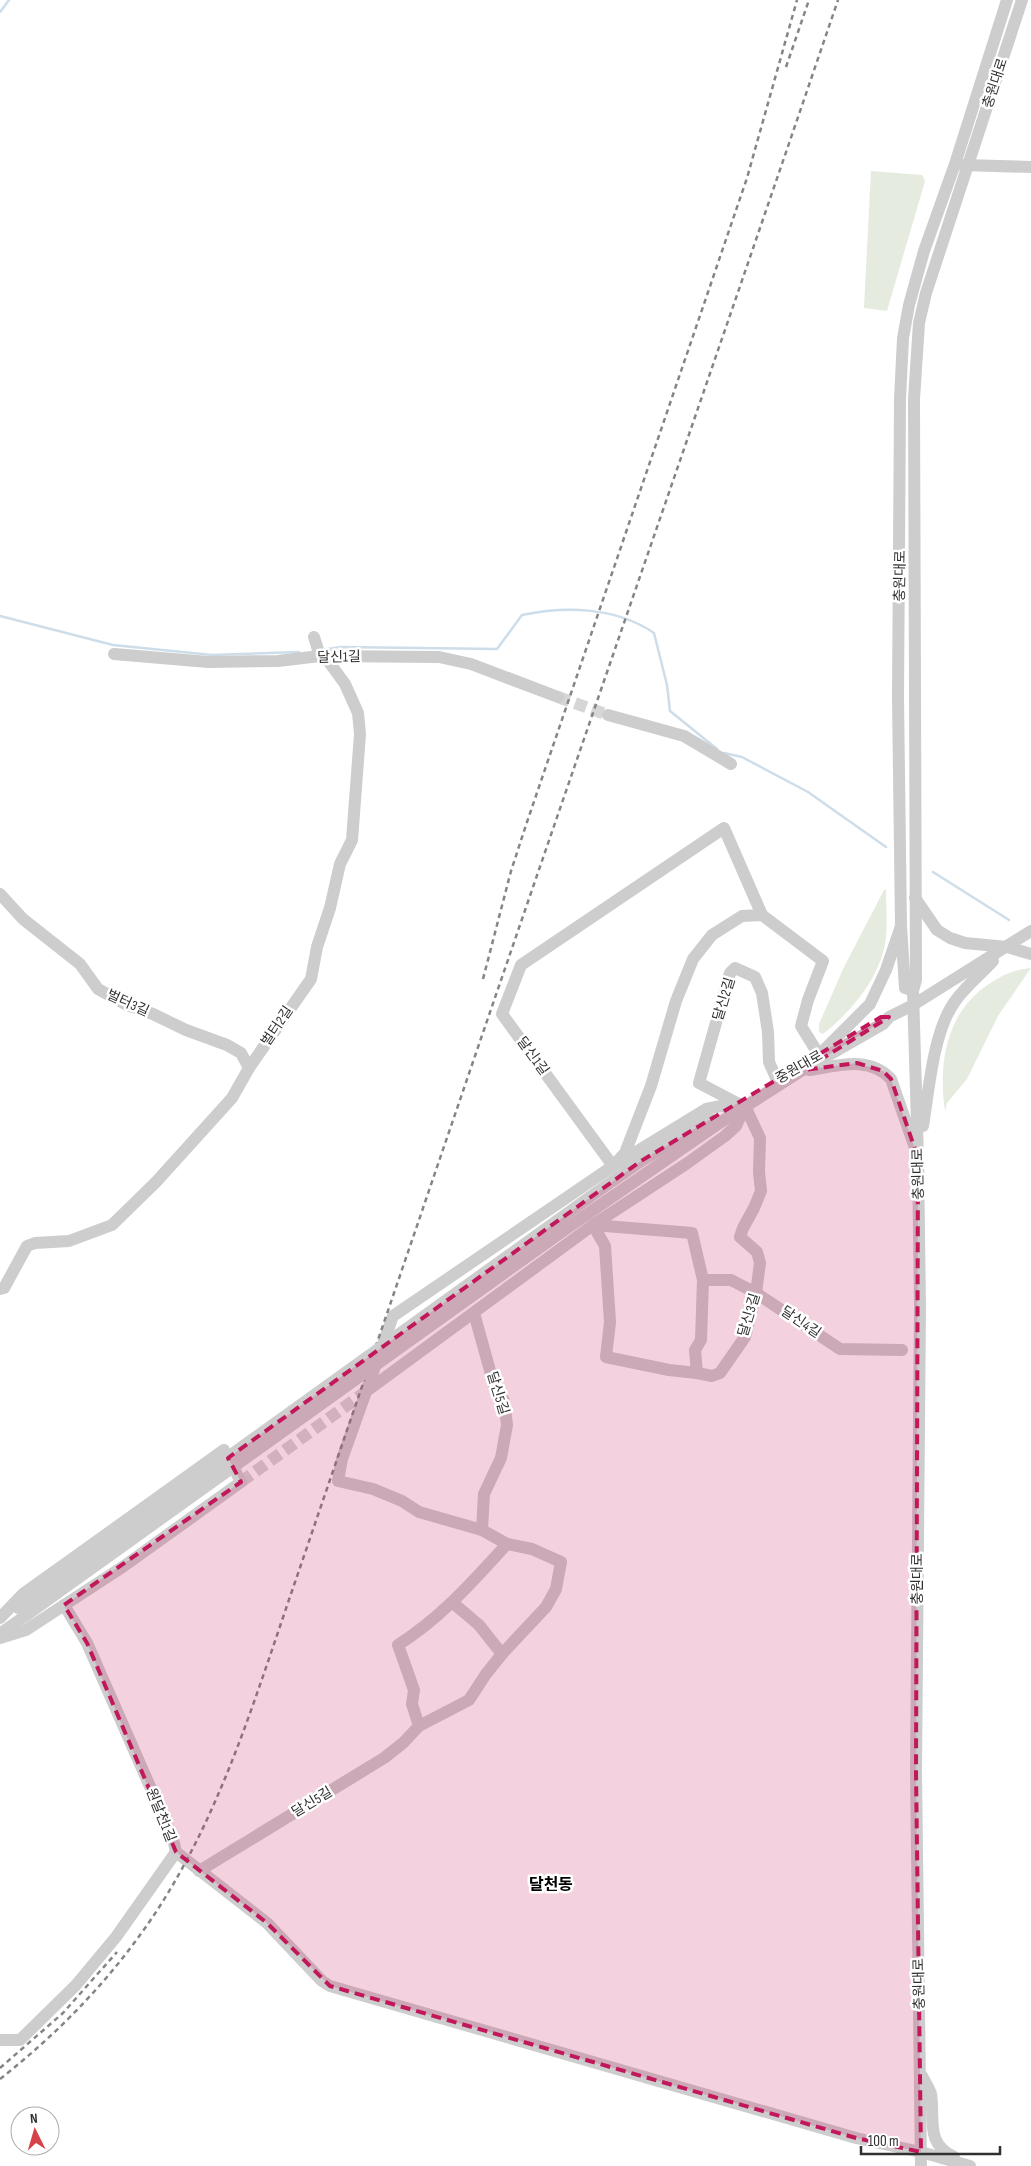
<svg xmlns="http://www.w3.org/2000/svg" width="1031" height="2166" viewBox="0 0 1031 2166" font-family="'Sofia Sans Condensed','Noto Sans KR',sans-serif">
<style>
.green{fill:#e5ebdf}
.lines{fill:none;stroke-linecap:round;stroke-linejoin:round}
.stream{stroke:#cddde9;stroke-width:2.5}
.minor-tunnel{stroke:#d6d6d6;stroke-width:12;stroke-dasharray:12 6;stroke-linecap:butt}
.minor{stroke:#cdcdcd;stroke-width:12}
.rail{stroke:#858585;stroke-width:2.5;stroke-dasharray:5 4;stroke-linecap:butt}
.minor-bridge{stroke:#cdcdcd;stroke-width:12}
.marked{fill:#c2185b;fill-opacity:0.2;stroke:#c2185b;stroke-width:4;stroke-dasharray:10 6;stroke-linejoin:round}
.labels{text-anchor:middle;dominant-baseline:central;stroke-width:5;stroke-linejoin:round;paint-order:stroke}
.street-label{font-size:14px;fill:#303030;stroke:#fff}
.quarter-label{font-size:16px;font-weight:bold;fill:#000;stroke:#fff}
</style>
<rect width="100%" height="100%" fill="#fff"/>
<g class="green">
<path d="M871 171 922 175 925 181 887 311 864 308Z"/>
<path d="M884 890H886C886 907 888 927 885 944 878 980 851 1012 823 1034L819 1032V1024L844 967Z"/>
<path d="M1031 968 998 1016 967 1079 947 1103 945 1111C938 1064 946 1012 989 984 1004 974 1013 970 1031 968Z"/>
</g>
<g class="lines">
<g class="stream">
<path d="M0 12 9 0"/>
<path d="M0 616 113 645 212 655 299 652"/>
<path d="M322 650 341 647 497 649 522 615C566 606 616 607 654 633L667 685 670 711 717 749"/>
<path d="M724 753 742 757 808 792 886 847"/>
<path d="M933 872 1009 920"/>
</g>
<g class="minor-tunnel">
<path d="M558 697 608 715"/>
<path d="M241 1482 368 1390"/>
</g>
<g class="minor">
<path d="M962 165 1031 167"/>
<path d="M114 654 208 662 278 661 320 656 439 657 471 664 558 697"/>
<path d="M608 715 684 736 731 764"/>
<path d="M0 894 23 919 80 964 98 989 127 1005 153 1014 186 1030 227 1045 241 1053 249 1068"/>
<path d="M915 898 937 930 950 938 965 943 1007 947 1031 954"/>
<path d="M762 915 724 828 521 965 502 1014 613 1166 625 1153 651 1086 676 1001 693 959 712 935 742 916 762 915 823 961 808 1000 801 1026 819 1055 870 1004 886 970 901 926"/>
<path d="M913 991 905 988 901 926 898 698 900 399 903 338 909 305 924 251 955 164 1007 0"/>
<path d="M809 1070C837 1066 869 1055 891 1079L914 1145"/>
<path d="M737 1103 699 1083 730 973 735 968 755 977 762 993 768 1032 769 1062 777 1080"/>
<path d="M715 1126 801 1071 883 1024 889 1017 913 1005 1031 931"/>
<path d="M923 1126C929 1090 933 1030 956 1000 966 986 981 974 993 961"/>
<path d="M593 1225 605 1246 610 1322 606 1357 669 1370 697 1373 712 1376 720 1373 745 1337 756 1293 760 1263 757 1252 740 1237 743 1228 754 1208 761 1191 759 1172 760 1138 745 1106"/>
<path d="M593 1225 692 1233 703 1280 701 1340 695 1350 697 1373"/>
<path d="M703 1280H731L756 1293 840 1349 902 1350"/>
<path d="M0 1289 4 1288 27 1246 35 1243 69 1241 112 1225 156 1182 232 1098 249 1068 311 979 317 947 330 908 340 864 352 840 360 734 358 713 345 684 329 662 320 656 314 637"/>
<path d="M368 1390 593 1225 686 1164 725 1136 736 1126 745 1106"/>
<path d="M482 1530 419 1512 402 1501 373 1489 338 1481 342 1459 393 1316 613 1166 706 1109 737 1103"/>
<path d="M453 1603 479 1625 502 1654"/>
<path d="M0 1618 23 1594 224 1450 241 1482 124 1566 26 1630 0 1638"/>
<path d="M0 1634 25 1616"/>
<path d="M419 1726 469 1700 486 1674 502 1654 546 1607 556 1589 561 1562 532 1549 507 1544"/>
<path d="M176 1852 267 1923 322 1981 330 1986 856 2138 921 2152 970 2166"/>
<path d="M199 1871 384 1758 403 1743 419 1726 412 1704 414 1690 398 1645C443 1616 471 1583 507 1544L482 1530 484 1494 501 1458 507 1425 504 1401 494 1385 474 1313"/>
<path d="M0 2040H20L76 1985 116 1937 176 1852 173 1839 87 1643 64 1605"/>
<path d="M922 2076C925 2082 929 2088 931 2094 935 2120 925 2143 954 2157"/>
<path d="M921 2166 916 1772 920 1307 918 1158 913 991 916 980 914 399 919 323 926 293 1022 0"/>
</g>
<g class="rail">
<path d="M786 67 809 0"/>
<path d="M483 979 511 871 527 822 747 178 797 0"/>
<path d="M0 2068 63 2013 117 1952"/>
<path d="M0 2079C74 2021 139 1949 184 1865 231 1779 260 1684 292 1591 335 1465 378 1340 421 1214 559 809 700 405 838 0"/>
</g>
<g class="minor-bridge">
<path d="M18 1608 594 1194 641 1161 710 1119"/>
<path d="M25 1616 567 1228 715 1126"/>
</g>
</g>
<path class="marked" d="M881 1017H889L804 1070 857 1063 883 1071 891 1079 918 1158 916 1772 921 2152 856 2138 330 1986 267 1923 176 1852 87 1643 64 1605 241 1482 228 1458 641 1161Z"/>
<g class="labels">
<g class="street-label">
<text transform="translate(995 83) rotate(-72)">충원대로</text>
<text transform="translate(900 576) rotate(-89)">충원대로</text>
<text transform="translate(339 657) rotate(-1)">달신1길</text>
<text transform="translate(724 999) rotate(-73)">달신2길</text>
<text transform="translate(128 1003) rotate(24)">벌터3길</text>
<text transform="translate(277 1026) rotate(-56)">벌터2길</text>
<text transform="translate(533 1056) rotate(54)">달신1길</text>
<text transform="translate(799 1067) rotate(-30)">중원대로</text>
<text transform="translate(918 1174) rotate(-91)">충원대로</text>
<text transform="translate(749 1315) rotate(-73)">달신3길</text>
<text transform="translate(801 1322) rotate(34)">달신4길</text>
<text transform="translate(498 1393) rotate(73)">달신5길</text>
<text transform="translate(917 1579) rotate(-90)">충원대로</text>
<text transform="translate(312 1802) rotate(-31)">달신5길</text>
<text transform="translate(161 1815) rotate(68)">원달천1길</text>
<text transform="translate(919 1984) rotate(-91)">충원대로</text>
</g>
<g class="quarter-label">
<text x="551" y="1885">달천동</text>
</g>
</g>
<g transform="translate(35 2131) rotate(355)"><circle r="24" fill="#ffffff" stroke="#acacac"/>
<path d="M0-4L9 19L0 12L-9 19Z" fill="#d64249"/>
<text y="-8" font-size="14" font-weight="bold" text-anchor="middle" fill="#303030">N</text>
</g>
<path d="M861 2146v8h139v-8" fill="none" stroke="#303030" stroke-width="2.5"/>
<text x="868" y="2146" font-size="15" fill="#303030" stroke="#ffffff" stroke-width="4" paint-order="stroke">100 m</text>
</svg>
